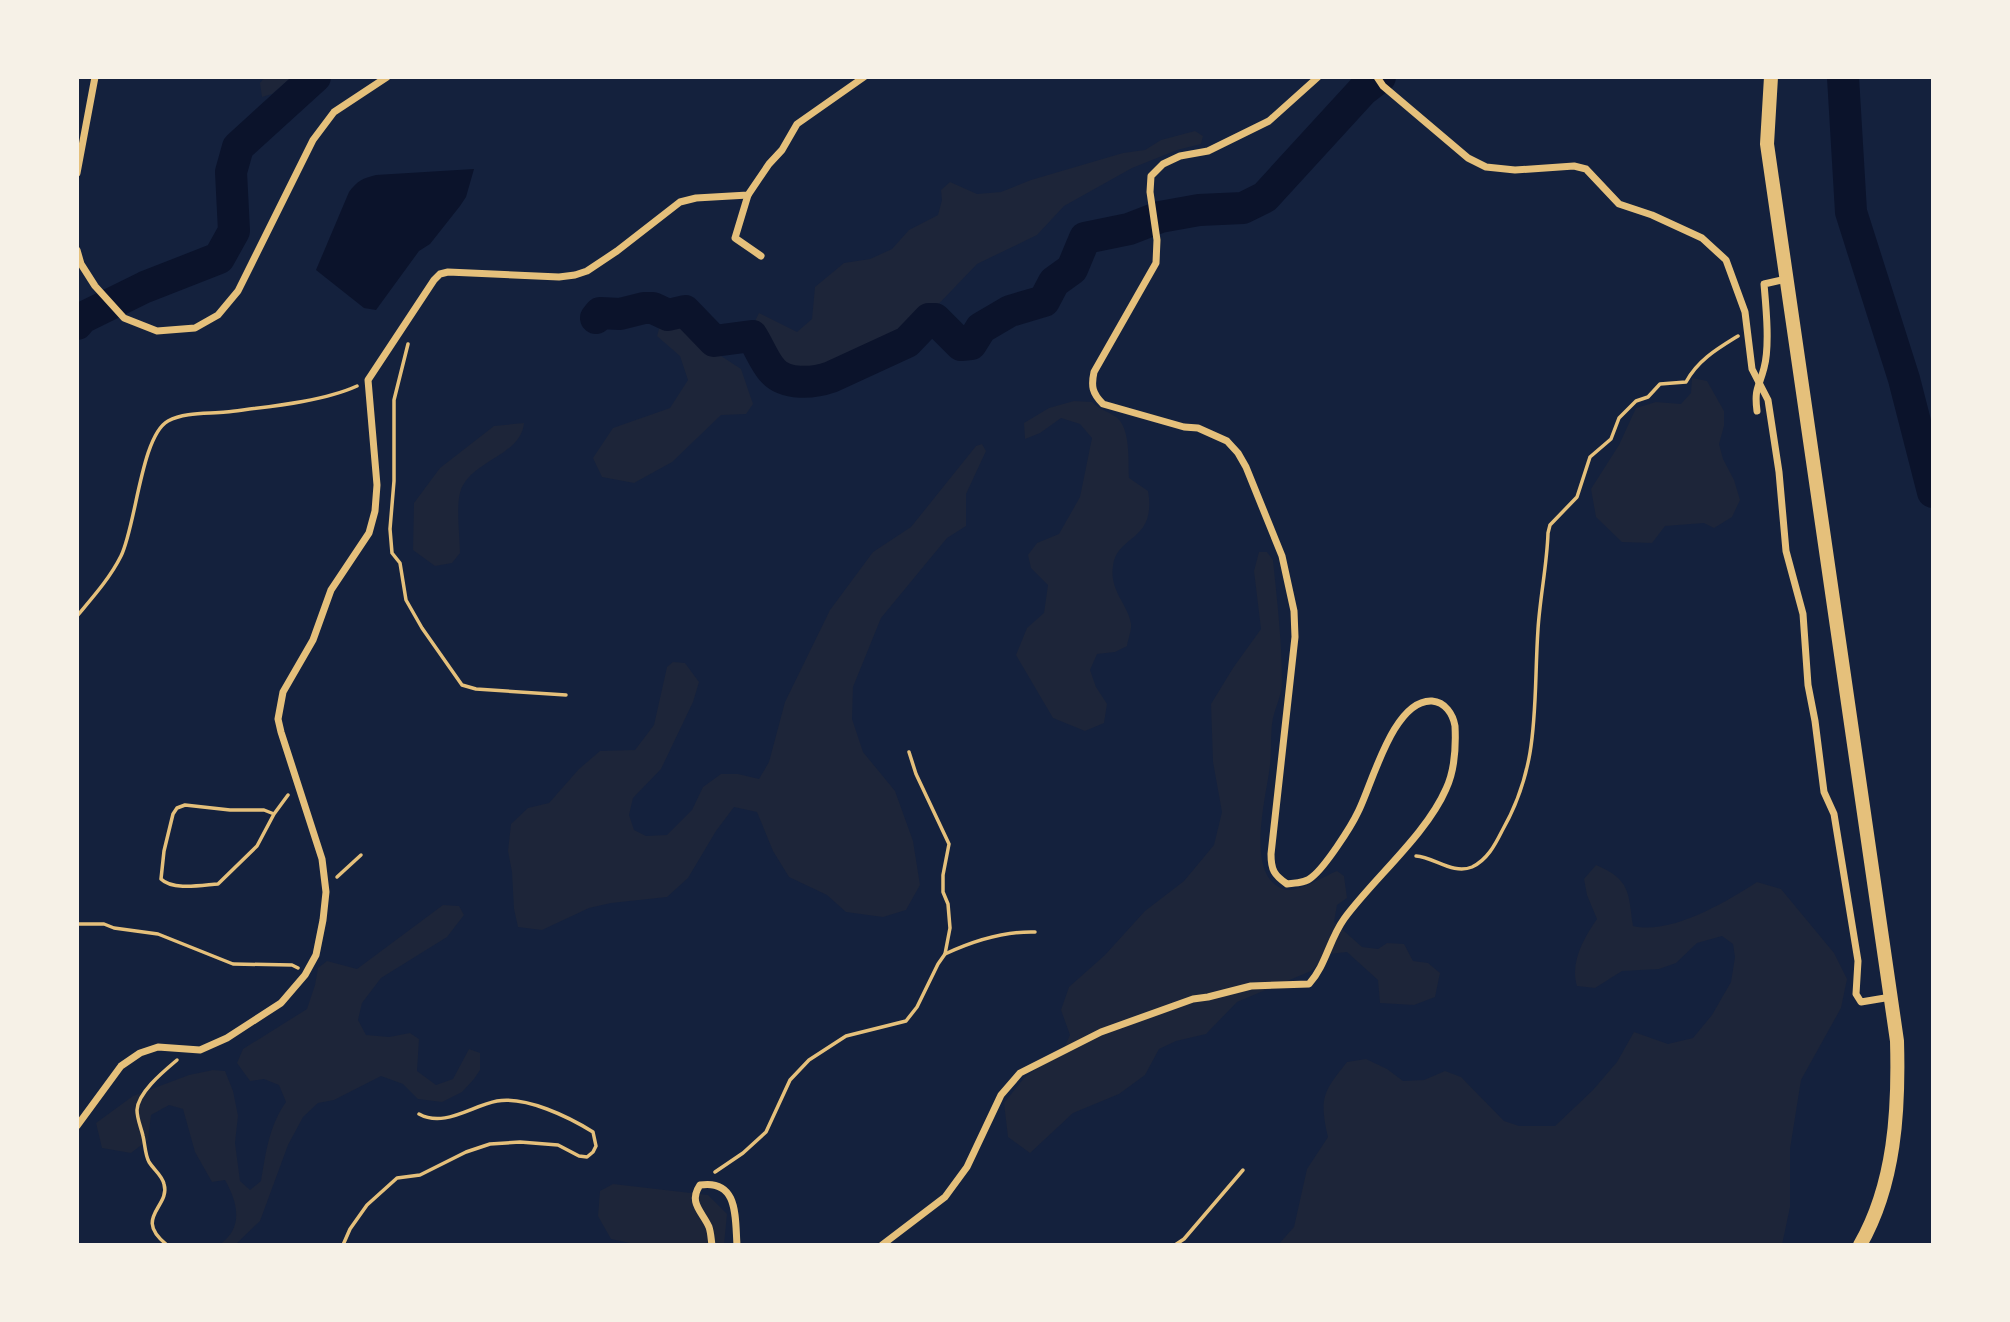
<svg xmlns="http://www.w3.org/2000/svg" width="2010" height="1322" viewBox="0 0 2010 1322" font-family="'Fira Sans Condensed',sans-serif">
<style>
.green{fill:#1d2539}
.water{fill:#0b132b}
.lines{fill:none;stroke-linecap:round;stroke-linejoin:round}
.river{stroke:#0b132b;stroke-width:32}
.path{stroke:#e5c07b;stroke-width:3.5}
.minor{stroke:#e5c07b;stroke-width:7}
.trunk{stroke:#e5c07b;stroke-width:14}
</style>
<rect width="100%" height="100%" fill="#14213d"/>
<g class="green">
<path d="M265 77H292L272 94 262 97 260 83Z"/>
<path d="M1195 131 1203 136 1201 144 1177 150 1132 168 1064 206 1037 235 977 264 908 336 854 361 831 376 792 374 777 368 762 346 752 327 759 313 797 332 812 319 815 287 844 263 870 259 892 249 909 230 938 215 942 200 941 190 950 182 977 194 1001 192 1031 180 1123 153 1145 150 1161 140Z"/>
<path d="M662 319C677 323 692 325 698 341L741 369 753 404 746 414 721 415 672 462 634 483 602 477 593 458 613 428 670 408 688 380 680 356 657 336Z"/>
<path d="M1692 378 1707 381 1724 411V426L1719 444 1723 459 1734 480 1740 500 1732 517 1714 528 1704 523 1665 526 1652 543 1622 542 1596 517 1591 489 1619 445 1636 408 1656 402 1681 404 1691 393Z"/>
<path d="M1074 401 1092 402C1099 409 1107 411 1116 417 1131 428 1128 461 1129 478L1148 491C1157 542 1117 534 1113 566 1109 591 1129 606 1131 624 1132 630 1128 639 1127 646L1115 652 1097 654 1090 670 1096 687 1107 704 1104 723 1085 731 1053 718 1016 655 1027 628 1044 613 1048 585 1031 568 1028 555 1037 543 1059 534 1080 497 1092 438 1080 424 1061 418 1040 433 1025 439 1024 423 1049 408Z"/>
<path d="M524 423C521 457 469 460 460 493 456 508 460 537 460 553L452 563 435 566 413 550 414 503 440 468 494 426Z"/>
<path d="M982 444 986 451 966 494V526L947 538 881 618 853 687 852 719 863 752 895 791 913 841 920 885 906 910 883 917 846 912 827 895 789 877 773 851 757 812 734 807 716 831 688 878 667 897 611 903 589 908 542 930 518 927 514 909 512 872 508 851 511 824 528 808 549 803 579 769 600 751 635 750 654 725 667 667 673 662 685 663 699 682 693 702 661 769 633 798 629 815 634 830 646 836 667 835 692 810 703 787 721 774H738L759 779 769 762 785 702 830 610 873 552 911 527 976 446Z"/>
<path d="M1259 552H1267L1273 560C1277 600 1282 641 1282 682 1282 694 1276 706 1273 718 1270 733 1272 750 1270 765 1267 795 1244 875 1283 889 1297 894 1322 877 1337 871L1344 876 1347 898 1337 905 1334 922 1362 947 1378 949 1387 943 1404 944 1413 961 1428 963 1440 973 1435 997 1414 1005 1380 1003 1378 980 1347 952 1329 954 1311 971 1237 1002 1206 1034 1176 1041 1159 1049 1145 1075 1119 1094 1073 1113 1030 1153 1008 1137 1004 1103 1024 1078 1064 1048 1070 1035 1061 1010 1069 987 1105 955 1145 911 1184 881 1214 845 1222 812 1213 762 1211 704 1233 668 1261 629 1254 571Z"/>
<path d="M1596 865C1631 880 1628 892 1633 926 1671 935 1726 902 1757 882L1781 889 1834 953 1847 979 1841 1008 1801 1080 1790 1149V1207L1782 1245H1278L1294 1227 1307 1169 1328 1137C1319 1098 1323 1092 1347 1062L1366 1059 1387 1069 1403 1081 1424 1080 1445 1071 1461 1077 1504 1121 1519 1126H1555L1593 1090 1617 1062 1634 1032 1668 1044 1693 1038 1712 1015 1731 982 1735 957 1733 944 1722 936 1697 943 1676 963 1659 969 1622 971 1595 988 1577 986C1570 963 1583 939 1597 919L1587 895 1584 879Z"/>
<path d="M443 905 459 906 464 915 447 937 381 978 362 1003 358 1020 366 1035 389 1037 410 1033 419 1039 417 1071 436 1085 453 1079 469 1049 480 1053V1070L474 1079 462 1092 442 1102 418 1099 403 1084 381 1076 334 1100 318 1103 303 1117 288 1145 260 1221 235 1245H219C244 1228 238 1203 225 1180L212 1182 195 1152 183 1109 169 1105 151 1115 148 1140 131 1153 102 1148 96 1123 133 1096 189 1075 213 1070 225 1071 233 1091 238 1116 235 1143 240 1181 250 1190 261 1181C266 1152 269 1126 286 1102L279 1085 264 1079 250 1081 237 1063 243 1049 307 1009 315 985 318 968 327 961 357 969Z"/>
<path d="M613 1184 708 1195 727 1214 724 1245H639L611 1239 598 1216 600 1191Z"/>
</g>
<path class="water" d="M474 169 466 197 460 206 430 244 419 251 376 310 364 308 316 270 349 192C357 181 363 178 376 175Z"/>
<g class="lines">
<g class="river">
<path d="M1843 77 1851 212 1904 379 1933 492"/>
<path d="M596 318 600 313 620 314 644 308H653L668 315 685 311 714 341 752 336C759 347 764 361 772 370 785 386 814 383 831 377L907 342 929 319H935L961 345 971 344 981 328 1010 311 1044 301 1054 282 1072 269 1085 238 1129 229 1160 217 1199 210 1243 208 1265 197 1363 90 1380 77"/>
<path d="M77 324 82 318 145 287 219 258 234 231 231 172 238 147 315 77"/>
</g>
<g class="path">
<path d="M408 344 394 400V481L390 529 392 553 400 563 406 600 422 628 462 685 476 689 566 695"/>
<path d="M77 616C93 597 110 578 121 556 136 526 141 436 168 421 185 412 208 414 226 412 265 407 322 402 357 386"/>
<path d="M274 814 264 810H230L185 805 177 808 173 814 164 851 161 879C173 891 203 885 218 884L257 846 274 814 288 795"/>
<path d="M1416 856C1434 857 1453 875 1472 867 1487 860 1495 845 1502 831 1541 763 1533 704 1538 629 1540 597 1547 565 1548 533L1550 525 1577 497 1590 457 1611 439 1619 418 1636 401 1648 397 1660 384 1686 382C1698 360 1717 349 1738 336"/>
<path d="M337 877 361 855"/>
<path d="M77 924H104L114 928 158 934 233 964 292 965 298 968"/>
<path d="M945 954C973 941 1003 931 1035 932"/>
<path d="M715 1172 743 1153 766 1132 790 1080 809 1060 846 1036 906 1021 917 1007 938 964 945 954 950 928 948 904 943 892V875L949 844 916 774 909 752"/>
<path d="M167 1245C132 1217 171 1207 164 1184 162 1175 154 1170 149 1162 145 1155 145 1144 143 1136 141 1127 137 1119 137 1110 138 1092 164 1071 177 1060"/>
<path d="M343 1245 350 1229 367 1205 397 1178 420 1175 466 1152 490 1144 520 1142 558 1145 579 1156 587 1157 593 1152 596 1146 593 1132C569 1117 526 1096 497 1101 471 1106 444 1128 419 1114"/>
<path d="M1175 1245 1184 1239 1243 1170"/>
</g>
<g class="minor">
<path d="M1377 77 1383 86 1468 158 1486 167 1515 170 1574 166 1586 169 1619 204 1652 215 1702 238 1726 260 1745 312 1752 369 1768 400 1779 472 1786 551 1803 614 1808 685 1815 721 1824 792 1834 814 1858 961 1856 994 1861 1002 1891 997"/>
<path d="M77 173 95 77"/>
<path d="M748 195 735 238 761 256"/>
<path d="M77 250 81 264 95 286 124 318 157 331 195 328 218 315 238 291 313 140 334 112 387 77"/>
<path d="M1757 411C1754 388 1759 388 1764 368 1770 346 1766 307 1764 284L1786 279"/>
<path d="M77 1126 121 1066 140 1053 158 1047 200 1050 227 1038 281 1003 305 975 316 955 323 920 326 892 322 859 281 732 278 719 283 692 313 640 331 590 369 533 375 511 377 485 368 380 434 280 440 274 448 272 559 277 575 275 587 271 617 251 680 202 696 198 748 195 769 164 782 150 797 124 864 77"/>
<path d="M712 1245C711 1239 711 1233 709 1227 702 1211 688 1203 700 1185 739 1179 735 1218 737 1245"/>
<path d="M882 1245 945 1197 967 1167 1001 1095 1020 1073 1101 1032 1193 999 1208 997 1251 986 1309 984C1326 965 1329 940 1344 919 1374 878 1426 835 1446 789 1455 770 1456 746 1455 726 1453 714 1445 702 1432 701 1393 699 1372 785 1358 812 1351 827 1325 867 1312 877 1306 883 1295 883 1287 884 1274 875 1271 870 1271 854L1295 637 1294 611 1282 556 1246 467 1238 453 1227 441 1198 428 1184 427 1103 404C1092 393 1091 386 1094 372L1156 263 1157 240 1150 192 1151 176 1163 164 1180 156 1208 151 1269 121 1318 77"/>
</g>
<path class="trunk" d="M1771 77 1767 144 1897 1041C1899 1110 1895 1184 1860 1245"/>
</g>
<rect width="2010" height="1322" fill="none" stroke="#f6f1e7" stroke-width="158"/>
</svg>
